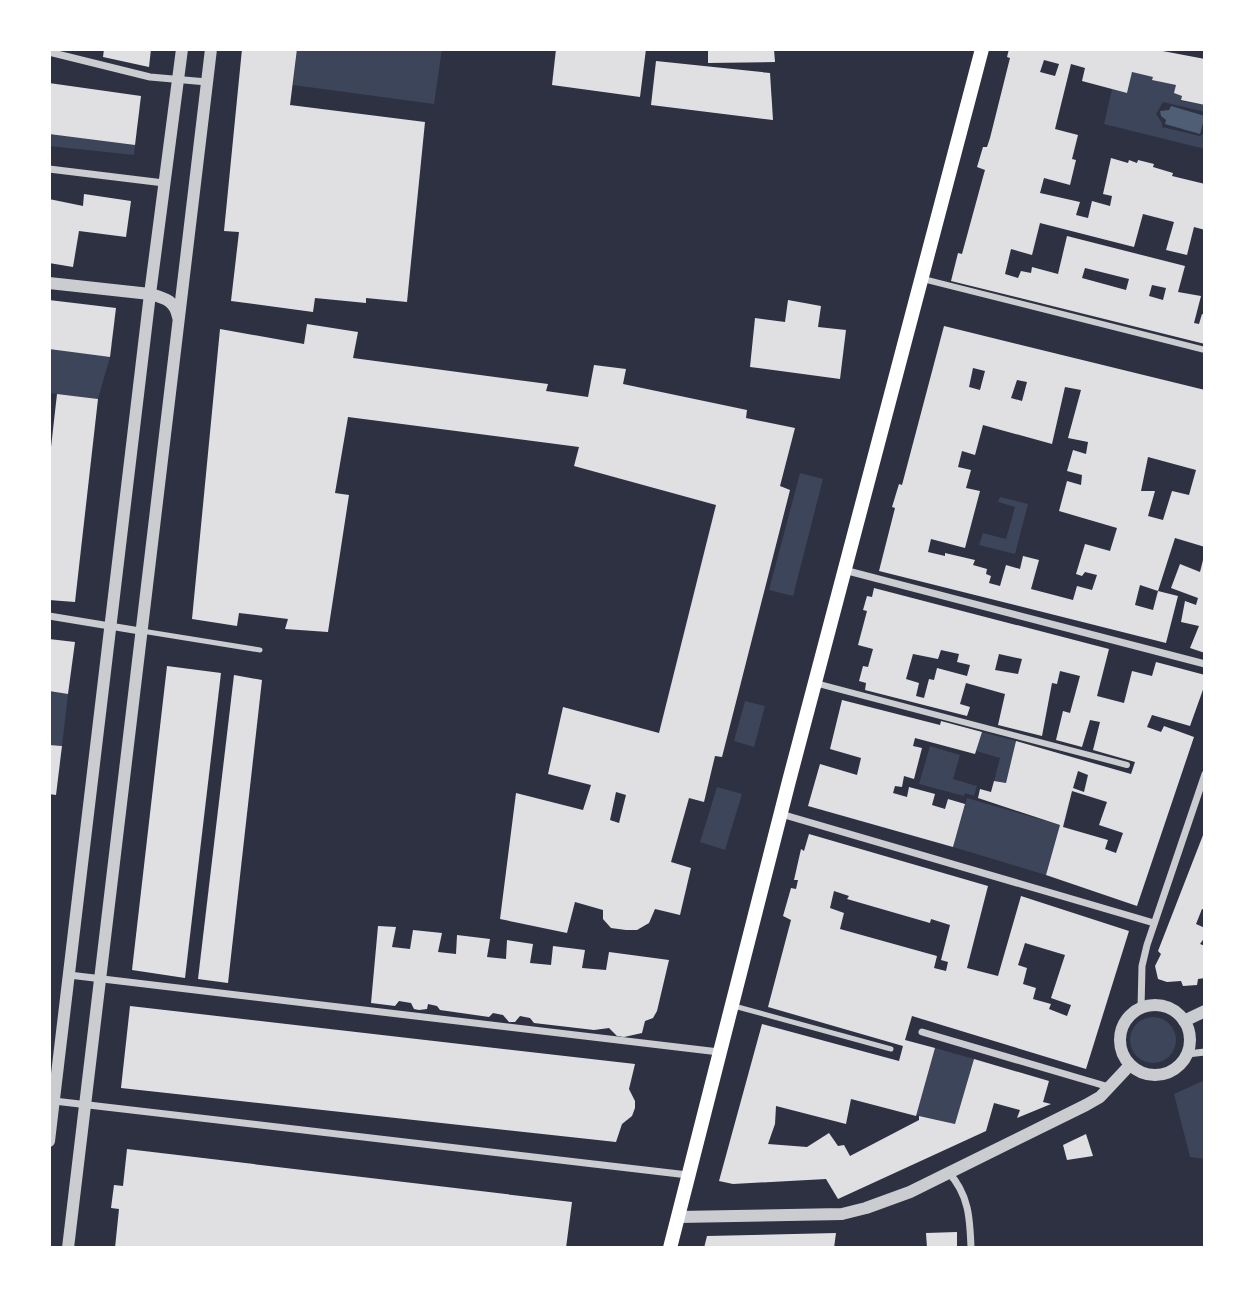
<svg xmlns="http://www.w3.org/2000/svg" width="1254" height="1297" viewBox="0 0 1254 1297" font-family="Figtree,sans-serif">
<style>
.green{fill:#3c4559}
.water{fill:#4f5d75}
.building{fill:#e0e0e3;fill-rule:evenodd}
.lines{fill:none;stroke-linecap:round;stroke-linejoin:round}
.service{stroke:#caccd0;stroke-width:5}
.pedestrian{stroke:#caccd0;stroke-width:6}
.minor{stroke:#caccd0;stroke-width:7}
.tertiary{stroke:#caccd0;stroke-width:12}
.secondary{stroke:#fff;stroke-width:14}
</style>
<rect width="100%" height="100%" fill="#2d3142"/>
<g class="green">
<path d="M297 49H442L434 104 293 85Z"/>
<path d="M1132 72 1153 77V80L1176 85 1182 96 1181 101 1205 105V112L1163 102 1156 114 1162 123V127L1200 136 1205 133V149L1104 124 1112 89 1127 93Z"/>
<path d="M49 134 135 145 134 155 49 146Z"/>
<path d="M49 349 110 357 98 399 49 393Z"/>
<path d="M800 473 823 479 793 596 769 590Z"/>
<path d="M1000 497 1028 504 1015 554 979 545 983 533 1006 539 1015 507 998 502Z"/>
<path d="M49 691 68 694 62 746 49 745Z"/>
<path d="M745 701 765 706 754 747 734 741Z"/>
<path d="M982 732 1016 741 1006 783 994 781 1000 758 976 751Z"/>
<path d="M930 746 960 755 953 779 977 786 974 796 965 793 964 796 919 784Z"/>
<path d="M717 787 742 794 725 850 700 842Z"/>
<path d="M967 798 1060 825 1046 875 953 847Z"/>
<circle cx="1153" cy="1040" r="23"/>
<path d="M935 1048 974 1059 955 1124 916 1115Z"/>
<path d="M1205 1080V1159L1190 1157 1174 1094Z"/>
</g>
<path class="water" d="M1171 106 1205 116 1200 134 1165 124 1166 120 1161 116 1160 111 1169 110Z"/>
<g class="building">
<path d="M104 49H151L149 67 103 57Z"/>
<path d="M242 49H297L290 105 425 122 407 302 366 298V303L315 298 313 312 231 301 239 232 224 231Z"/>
<path d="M556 49H646L640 97 552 85Z"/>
<path d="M708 49H774L775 62 708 63Z"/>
<path d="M1009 49H1152L1205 59V105L1181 100 1182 96 1174 93 1176 85 1152 80 1153 77 1132 72 1127 93 1082 81 1085 68 1071 64 1055 129 1078 135 1072 159 1076 160 1070 185 1044 178 1040 193 1080 202 1076 215 1088 218 1092 201 1110 206 1112 196 1103 194 1111 158 1128 163 1129 160 1137 163 1138 160 1154 164 1153 167 1173 173 1172 176 1205 184V230L1194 227 1187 255 1166 250 1174 222 1143 214 1134 247 1040 223 1032 255 1011 249 1005 274 1018 278 1021 271 1031 273 1032 267 1058 274 1067 236 1185 266 1178 292 1201 296 1194 323 1199 324 1202 314 1205 315V344L951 281 958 253 962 254 983 177 985 170 977 167 983 147H987L990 138 1010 58 1007 57ZM1044 60 1059 64 1055 76 1040 72ZM1085 268 1129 279 1126 290 1082 278ZM1152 285 1166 288 1163 300 1149 296Z"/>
<path d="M656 61 770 73 773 120 651 105Z"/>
<path d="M49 83 141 96 135 145 49 134Z"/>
<path d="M84 194 131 201 126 237 79 231 73 267 49 263V199L83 206Z"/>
<path d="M49 300 116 308 110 357 49 349Z"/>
<path d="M788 300 821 306 818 327 846 330 840 379 750 367 755 318 785 322Z"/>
<path d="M307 324 358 332 353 358 548 384 546 391 588 397 594 365 626 369 623 384 747 410 746 418 795 428 780 486 790 490 722 757 715 756 704 802 689 798 671 862 691 868 680 915 655 909 649 923 637 930H626L611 928 603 919V910L575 902 567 933 500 919 516 793 583 810 591 785 548 774 563 707 659 733 716 505 574 466 579 447 348 417 335 493 349 495 328 632 285 629 288 619 239 613 237 626 192 619 220 329 304 344ZM616 792 626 795 619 823 610 820Z"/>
<path d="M944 326 1205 390V547L1175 538 1158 591 1140 585 1135 605 1153 610 1158 591 1178 596 1166 643 879 571 895 508 892 507 899 484 902 485ZM973 368 985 371 980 390 969 387ZM1017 380 1027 382 1022 401 1011 398ZM1065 387 1081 390 1068 438 1088 442 1086 454 1073 450 1067 471 1082 475 1081 485 1067 481 1059 511 1117 528 1110 551 1085 544 1076 574 1082 576 1085 572 1097 575 1092 590 1077 586 1073 600 1031 589 1039 560 1023 556 1020 569 1006 565 1000 586 989 583 991 576 986 574 987 569 973 565 975 560 945 553V556L928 552 931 539 965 548 980 491 966 488 971 470 958 467 962 451 975 455 983 425 1052 444ZM1148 457 1196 470 1189 495 1172 491 1163 520 1148 516 1155 491H1141Z"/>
<path d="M57 394 98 399 75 602 49 600V465Z"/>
<path d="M1204 556H1205V653L1190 648 1199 626 1181 622 1185 601 1196 605 1198 598 1171 588 1180 564 1200 572Z"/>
<path d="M874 588 1109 649 1097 696 1124 703 1132 671 1152 676 1156 662 1205 675V684L1190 726 1152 715 1147 727 1161 732 1164 726 1194 737 1137 906 1046 875 1060 825 978 798 980 789 991 792 994 781 1006 783 1016 741 1131 774 1135 762 1093 750 1100 722 1090 720 1082 747 1056 740 1063 711 1070 713 1080 676 1060 671 1057 684 1052 683 1042 736 998 725 1005 694 966 683 960 704 970 707 967 716 865 690 866 683 859 681 863 666 868 667 873 649 858 645 867 611 863 610 867 596 872 597ZM941 650 959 654 957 662 970 665 967 676 937 668 934 680 929 679 924 698 916 696 919 683 906 679 913 654 938 659ZM999 654 1022 659 1018 674 995 670ZM1078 771 1088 775 1084 792 1073 788ZM1072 791 1107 802 1099 825 1123 833 1116 853 1105 849 1108 840 1063 827Z"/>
<path d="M49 639 75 642 68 694 49 691Z"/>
<path d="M167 666 221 673 185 978 132 970Z"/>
<path d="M234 675 262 680 228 983 198 979Z"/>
<path d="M842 700 940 725 941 721 982 732 975 754 915 738 913 746 922 748 914 779 904 776 902 787 895 786 893 793 907 797 909 787 935 794 932 805 945 809 948 799 965 804 953 847 808 806 820 764 857 775 861 758 830 749Z"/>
<path d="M49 745 62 746 56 795 49 794Z"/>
<path d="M1205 830V910L1202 909 1196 924 1205 928V937L1200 944 1205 946V978L1198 979 1197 985 1183 986 1181 981 1167 982 1158 979 1155 966 1161 954 1158 951Z"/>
<path d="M809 834 988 886 967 968 998 976 1021 896 1129 931 1086 1069 912 1016 905 1040 935 1048 916 1116 851 1099 846 1124 776 1106 775 1124 768 1144 807 1147 829 1133 838 1146 844 1145 850 1156 919 1120V1116L955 1124 974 1059 1049 1081 1043 1102 1051 1104 1017 1118 1020 1110 994 1103 986 1131 838 1199 826 1179 733 1184 719 1181 762 1024 899 1061 903 1046 768 1007 791 920 783 916 791 888 796 889 798 880H794L801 849 804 851ZM834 891 849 896 847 899 930 923 931 919 950 925 941 960 948 962 946 971 934 968 937 956 840 929 844 913 830 908ZM1025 943 1065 955 1051 998 1071 1005 1067 1016 1049 1009 1051 1004 1033 999 1036 988 1023 984 1027 968 1018 965Z"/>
<path d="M378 926 396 927 392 947 410 949 413 930 442 933 438 952 456 954 457 935 490 939 487 957 506 959 507 940 533 944 530 963 551 965 553 946 585 950 582 968 606 970 609 952 669 960 657 1011 653 1018 645 1021 642 1033 624 1037 617 1036 609 1028 594 1030 534 1023 530 1018 520 1016 515 1022H509L503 1015 493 1013 489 1017 440 1010 437 1006 428 1004 427 1009 419 1010 414 1009 411 1003 399 1001 395 1006 371 1003Z"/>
<path d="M130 1006 635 1064 629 1089 635 1101V1108L632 1116 622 1124 616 1142 121 1088Z"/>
<path d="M1086 1134 1093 1156 1067 1160 1063 1145Z"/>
<path d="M127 1149 572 1202 566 1248H115L119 1209 111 1208 114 1185 123 1186Z"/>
<path d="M957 1232V1248H927L926 1233Z"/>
<path d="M836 1233 834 1248H704L707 1236Z"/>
</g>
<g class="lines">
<g class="service">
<path d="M142 631 260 650"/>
<path d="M734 1006 891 1049"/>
</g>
<g class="pedestrian">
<path d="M923 279 1205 350"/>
<path d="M815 683 1127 765"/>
</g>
<g class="minor">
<path d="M49 52 150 77 207 82"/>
<path d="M49 169 164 183"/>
<path d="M844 570 1205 664"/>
<path d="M49 616 140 631"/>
<path d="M781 814 1154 923"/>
<path d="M69 975 719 1052"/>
<path d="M1141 1008 1142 966 1147 945 1205 774"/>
<path d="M922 1032 1109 1087"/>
<path d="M1187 1054 1205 1052"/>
<path d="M54 1101 688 1175"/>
<path d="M948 1172C969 1194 970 1219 971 1248"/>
</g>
<g class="tertiary">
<path d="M49 283 150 294C164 298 175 300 178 317"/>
<circle cx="1155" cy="1040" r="35"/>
<path d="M1184 1021 1205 1011"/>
<path d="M49 1141 150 294 182 49"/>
<path d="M678 1217 842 1214 866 1208 910 1192 1086 1105 1100 1097 1130 1065"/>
<path d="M68 1248 211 49"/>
</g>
<path class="secondary" d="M670 1248 789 781 982 49"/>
</g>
<rect width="1254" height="1297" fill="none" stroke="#ffffff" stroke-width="102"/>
</svg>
